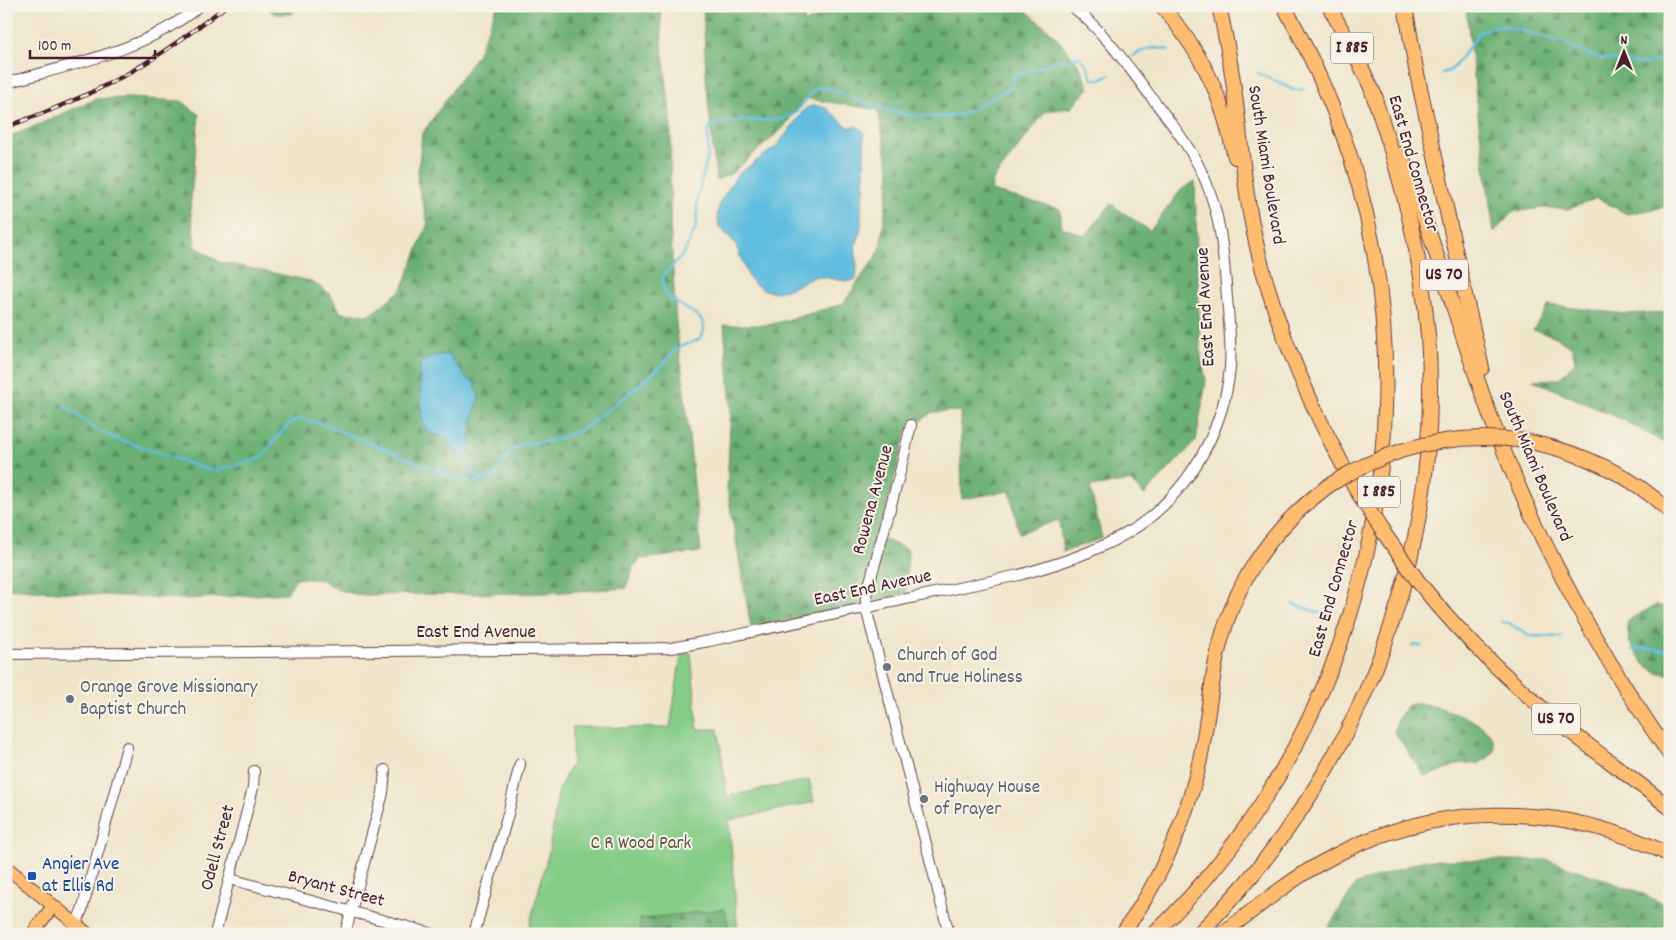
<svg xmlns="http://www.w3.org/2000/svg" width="1676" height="940" viewBox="0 0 1676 940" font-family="Dekko,sans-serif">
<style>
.green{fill:#85cc87;stroke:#687659}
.forest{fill:url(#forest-firs);stroke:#5b6850}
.water{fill:#61bddf;stroke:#566e85}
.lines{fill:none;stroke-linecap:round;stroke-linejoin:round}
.stream{stroke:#61bddf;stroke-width:2.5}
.minor-casing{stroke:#633d43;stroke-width:12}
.major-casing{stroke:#633d43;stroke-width:14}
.highway-casing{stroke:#633d43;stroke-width:16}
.minor{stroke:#fff;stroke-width:10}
.major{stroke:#fdbc6f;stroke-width:12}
.highway{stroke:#fdbc6f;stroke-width:14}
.rail-casing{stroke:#4a1f2b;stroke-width:4.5}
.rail{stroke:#f7f3e8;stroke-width:2.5;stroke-dasharray:8;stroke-linecap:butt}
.highway-bridge-casing{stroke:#633d43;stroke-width:16;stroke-linecap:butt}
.highway-bridge{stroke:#fdbc6f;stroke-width:14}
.worship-dot{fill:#6b7280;stroke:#f7f3e8;stroke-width:2}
.transit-dot{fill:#1a4fb4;stroke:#f7f3e8;stroke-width:2}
.labels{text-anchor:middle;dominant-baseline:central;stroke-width:4;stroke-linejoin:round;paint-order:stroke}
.shield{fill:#f7f3e8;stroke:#7e5f64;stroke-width:1}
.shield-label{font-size:18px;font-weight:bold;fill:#4a1f2b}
.street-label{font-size:19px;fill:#4a1f2b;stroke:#f7f3e8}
.worship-label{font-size:19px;fill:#5b616d;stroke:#f7f3e8;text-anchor:start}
.park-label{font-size:19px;fill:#5c5347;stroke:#f7f3e8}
.transit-label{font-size:19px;fill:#164399;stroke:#f7f3e8;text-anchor:start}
</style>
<defs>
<pattern id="forest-firs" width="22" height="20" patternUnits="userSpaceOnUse" patternTransform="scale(1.25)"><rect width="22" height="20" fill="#6cb074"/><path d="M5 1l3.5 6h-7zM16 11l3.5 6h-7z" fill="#5b8f5f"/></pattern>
</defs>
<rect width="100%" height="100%" fill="#f7f3e8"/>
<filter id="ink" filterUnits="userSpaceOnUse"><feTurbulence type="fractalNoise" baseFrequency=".02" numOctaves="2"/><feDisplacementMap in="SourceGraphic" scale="10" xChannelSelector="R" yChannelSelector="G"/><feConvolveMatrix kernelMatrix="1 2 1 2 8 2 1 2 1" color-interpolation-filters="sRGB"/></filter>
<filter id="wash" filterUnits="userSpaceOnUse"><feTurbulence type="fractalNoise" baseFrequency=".0096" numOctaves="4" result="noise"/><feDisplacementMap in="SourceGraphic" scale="20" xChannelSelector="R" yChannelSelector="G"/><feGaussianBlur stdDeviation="1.12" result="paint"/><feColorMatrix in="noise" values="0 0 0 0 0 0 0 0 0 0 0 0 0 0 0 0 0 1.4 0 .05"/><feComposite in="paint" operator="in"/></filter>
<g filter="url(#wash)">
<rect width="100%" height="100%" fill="#efe5ca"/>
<path class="green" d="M691 653 698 729H718L727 796 809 780 814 802 729 820 738 934H527L549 851 559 789 572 763 573 727 670 728 681 654Z"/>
<g class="forest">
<path d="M266 6H298L292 14H274Z"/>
<path d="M497 6H660L663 54 671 120 670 220 676 325 683 379 701 552 641 559 633 567 626 588 548 593 359 595 336 589 323 580 296 578 287 593 184 599 99 595 6 588V137L19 133 96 99 127 98 182 101 199 115 190 208 196 247 220 262 311 281 330 294 341 313 370 315 402 289 428 223 417 181 422 134 477 55Z"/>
<path d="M703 6H802L805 23 844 6H1021L1052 33 1079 64 1089 88 1071 108 1046 111 993 180 991 191 1060 209 1062 227 1085 236 1111 204 1150 231 1181 190 1195 181 1200 350 1206 381 1196 441 1144 495 1130 481 1090 487 1102 538 1063 552 1059 520 1019 533 1010 491 962 499 960 411 932 412 906 432 879 537 908 550 906 594 751 628 727 488 731 406 724 325H769L843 304 880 250 890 173 878 110 804 98 784 127 731 174 716 180 706 78Z"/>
<path d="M1466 6H1670V206L1627 214 1597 198 1569 209 1542 208 1513 212 1494 232 1480 132Z"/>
<path d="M1549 305 1625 314 1670 312V446L1623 420 1533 380 1559 379 1575 362 1572 347 1554 336 1533 330Z"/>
<path d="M1656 605 1670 608V675L1656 672 1644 664 1629 642 1627 621Z"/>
<path d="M1416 703C1434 704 1477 718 1489 733 1494 738 1494 745 1494 752L1489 757 1478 764 1460 763 1440 772 1424 776 1394 731 1398 719 1407 706Z"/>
<path d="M1424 860H1549L1639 892 1670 907V934H1321L1329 926 1355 885Z"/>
<path d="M725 909 730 934H640V919Z"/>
</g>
<g class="water">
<path d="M814 105 826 108 848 127H858L864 132V190L861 210V227L858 240 855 246 857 267 856 279C847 285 827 275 814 277 790 288 771 303 749 278L735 243 719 227 717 215 720 202 737 175 777 146 805 109Z"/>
<path d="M448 354 466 378 474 382 479 397 472 424 469 452 465 457 462 458 456 452 446 437C440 436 431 436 427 431 417 420 422 379 420 364 427 356 438 355 448 354Z"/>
</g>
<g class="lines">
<g class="stream">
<path d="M1133 56C1147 48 1152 46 1169 50"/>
<path d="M1258 73 1294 90 1304 89"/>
<path d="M1442 73 1449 71 1454 67 1480 32 1489 28 1504 26 1564 43 1580 51 1600 58 1616 60 1628 63 1643 64 1670 58"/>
<path d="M64 405 94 428 112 437 209 470 225 469 260 458 264 455C273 444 284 424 298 419 310 415 441 473 462 482 473 483 482 481 493 478 501 469 506 455 516 448 524 442 536 443 545 442 557 440 567 435 578 431 589 425 599 417 609 409 627 395 645 381 662 365 668 360 672 353 678 348 686 342 703 344 704 329 705 306 657 309 663 276L684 253 696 227 698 195 708 155V130C719 115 765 123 782 119 801 116 810 87 821 87 829 87 848 97 857 100 891 112 937 126 972 110 980 106 987 100 995 96 1006 89 1014 93 1013 77L1058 60H1071L1076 57H1080L1088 67 1092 79H1100L1109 75"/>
<path d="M461 455C464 468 472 474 485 479"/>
<path d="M1293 604 1323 614"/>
<path d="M1501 622 1509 623 1529 636 1562 637"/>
<path d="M1412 645 1421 646"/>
<path d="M1632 650 1639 648 1670 651"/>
</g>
</g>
</g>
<g filter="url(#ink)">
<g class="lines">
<defs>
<g id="minor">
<path d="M6 83C69 65 148 50 199 6"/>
<path d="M911 425 899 476 866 596V608L949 934"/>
<path d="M6 654 625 649 671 648 709 641 1019 575C1066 562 1118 545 1155 513 1197 476 1224 424 1230 368 1232 341 1228 313 1226 285 1223 250 1220 215 1206 182 1193 149 1170 122 1149 94 1125 62 1103 31 1072 6"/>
<path d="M230 879 434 934"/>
<path d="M76 924 82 910 127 747"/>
<path d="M215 934 253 788 254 771"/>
<path d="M345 934 383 793 385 770"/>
<path d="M474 934 508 814 520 764"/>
</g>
<g id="major">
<path d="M6 867 88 934"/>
<path d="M32 934 53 906"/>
</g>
<g id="highway">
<path d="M1162 6C1182 30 1200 55 1212 83 1223 107 1229 132 1235 157"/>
<path d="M1219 6C1223 25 1227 43 1230 62 1239 112 1241 163 1250 213 1268 314 1310 409 1361 498"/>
<path d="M1329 6 1356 56 1376 98"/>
<path d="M1405 6 1416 69 1466 299 1482 368"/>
<path d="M1401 154C1436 243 1460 336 1494 426 1538 542 1599 653 1670 755"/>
<path d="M1526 441C1580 452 1630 473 1670 512"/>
<path d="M1418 581C1459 634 1509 681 1561 724 1597 753 1634 779 1670 808"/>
<path d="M1122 934C1157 886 1182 830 1197 773 1206 736 1209 698 1216 661 1231 587 1268 531 1328 486"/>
<path d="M1154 934C1345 750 1426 471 1366 213 1349 140 1320 71 1284 6"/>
<path d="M1198 934C1371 765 1460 517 1421 277 1411 214 1393 152 1372 91"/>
<path d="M1222 934C1255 909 1286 883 1321 863 1431 800 1557 800 1670 855"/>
</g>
</defs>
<use href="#minor" class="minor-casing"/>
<use href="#major" class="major-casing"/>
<use href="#highway" class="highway-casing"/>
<use href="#minor" class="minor"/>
<use href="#major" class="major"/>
<use href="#highway" class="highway"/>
<defs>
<g id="rail">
<path d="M6 127C42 114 78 100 112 82 152 62 190 34 226 6"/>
<path d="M6 931 9 934"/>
</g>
</defs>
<use href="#rail" class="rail-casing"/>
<use href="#rail" class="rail"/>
<defs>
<g id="highway-bridge">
<path d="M1328 486C1388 447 1455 431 1526 441"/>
<path d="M1361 498 1381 529 1418 581"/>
</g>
</defs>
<use href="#highway-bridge" class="highway-bridge-casing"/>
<use href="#highway-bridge" class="highway-bridge"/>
</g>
</g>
<g class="worship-dot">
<circle cx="887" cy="667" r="5"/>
<circle cx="70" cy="699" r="5"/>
<circle cx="924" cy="799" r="5"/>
</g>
<rect class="transit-dot" x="27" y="871" width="10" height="10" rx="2.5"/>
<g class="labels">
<g class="shield">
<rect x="1331" y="32.5" width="42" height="31" rx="4"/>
<rect x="1420" y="259.5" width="48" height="31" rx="4"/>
<rect x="1358" y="476.5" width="42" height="31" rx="4"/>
<rect x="1532" y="703.5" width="48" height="31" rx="4"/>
</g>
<g class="shield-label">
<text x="1352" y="48">I 885</text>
<text x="1444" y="275">US 70</text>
<text x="1379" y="492">I 885</text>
<text x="1556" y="719">US 70</text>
</g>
<g class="street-label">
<text transform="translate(1412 164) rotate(74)">East End Connector</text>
<text transform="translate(1265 165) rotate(81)">South Miami Boulevard</text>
<text transform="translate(1207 307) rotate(-93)">East End Avenue</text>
<text transform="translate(1534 467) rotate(67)">South Miami Boulevard</text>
<text transform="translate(874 500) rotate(-75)">Rowena Avenue</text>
<text transform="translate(873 589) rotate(-12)">East End Avenue</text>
<text transform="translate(1335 589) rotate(-74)">East End Connector</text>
<text x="476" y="633">East End Avenue</text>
<text transform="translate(219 848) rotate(-75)">Odell Street</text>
<text transform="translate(336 890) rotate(15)">Bryant Street</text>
</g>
<g class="worship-label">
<text x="897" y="656">Church of God<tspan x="897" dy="22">and True Holiness</tspan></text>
<text x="80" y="688">Orange Grove Missionary<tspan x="80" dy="22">Baptist Church</tspan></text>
<text x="934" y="788">Highway House<tspan x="934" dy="22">of Prayer</tspan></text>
</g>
<g class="park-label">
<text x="641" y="844">C R Wood Park</text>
</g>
<g class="transit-label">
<text x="42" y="865">Angier Ave<tspan x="42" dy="22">at Ellis Rd</tspan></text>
</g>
</g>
<rect width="1676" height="940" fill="none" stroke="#f7f3e8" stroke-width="25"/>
<g transform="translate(1624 52)" stroke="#f7f3e8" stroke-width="4" paint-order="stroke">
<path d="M0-4L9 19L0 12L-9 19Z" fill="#4a1f2b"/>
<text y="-8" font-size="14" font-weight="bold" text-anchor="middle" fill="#4a1f2b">N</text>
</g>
<path d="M30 50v8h125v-8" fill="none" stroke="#4a1f2b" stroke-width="2.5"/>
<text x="38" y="50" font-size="15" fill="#4a1f2b" stroke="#f7f3e8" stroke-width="4" paint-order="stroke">100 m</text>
</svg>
